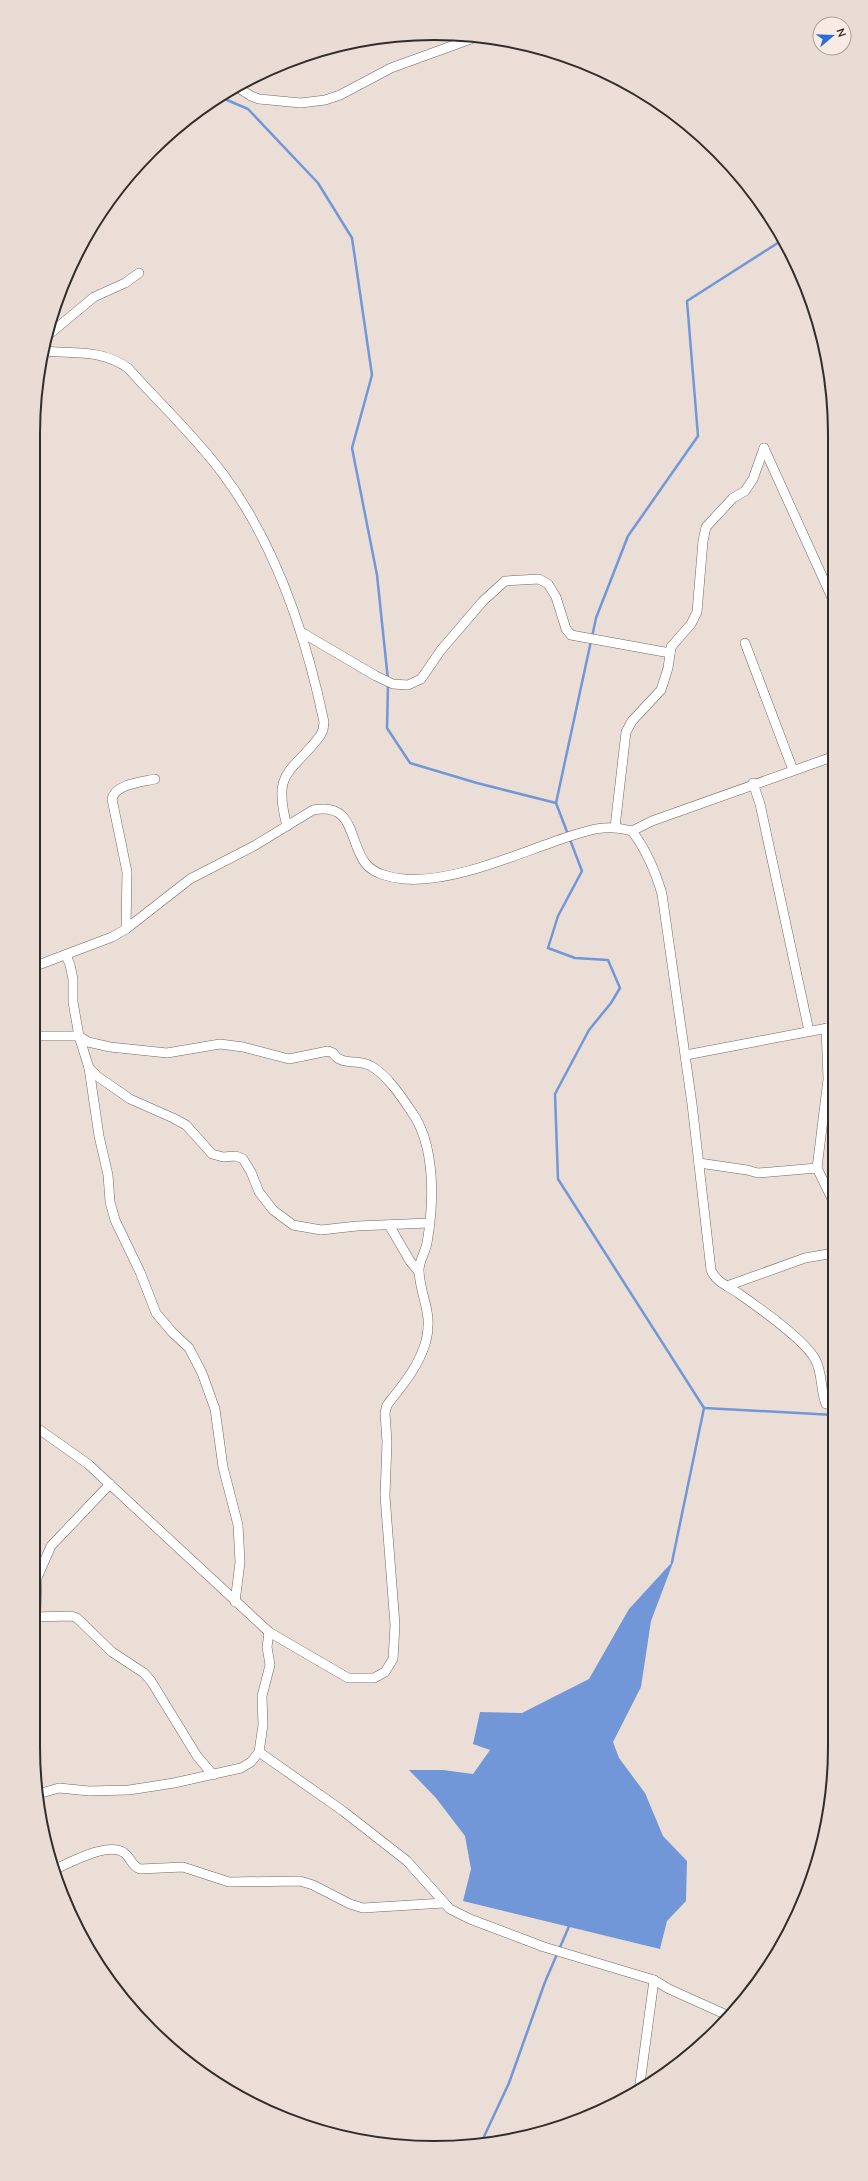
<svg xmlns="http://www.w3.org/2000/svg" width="868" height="2181" viewBox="0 0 868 2181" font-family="Mulish,sans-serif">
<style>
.water{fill:#7297d8}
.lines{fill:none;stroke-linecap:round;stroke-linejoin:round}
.stream{stroke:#7297d8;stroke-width:2.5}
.street-casing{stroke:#726760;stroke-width:10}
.street{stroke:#fff;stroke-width:9}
.rim{fill:none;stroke:#322d2a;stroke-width:2}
</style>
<rect width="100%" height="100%" fill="#ebded6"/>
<path class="water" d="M674 1560 651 1621 641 1687 613 1742 619 1758 645 1793 663 1836 687 1861 686 1901 667 1921 660 1949 463 1901 471 1869 465 1836 436 1798 409 1770H443L473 1774 490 1750 473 1744 480 1712 522 1713 589 1679 629 1609Z"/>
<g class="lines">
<g class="stream">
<path d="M220 97 248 109 318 183 352 238 372 375 352 448 377 575 388 680"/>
<path d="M592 637 596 618 628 536 698 436 687 301 784 239"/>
<path d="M388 685 387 728 410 763 477 783 556 803 582 871 558 916 548 948 575 958 608 960 620 988 611 1003 589 1030 555 1094 558 1179 704 1408 672 1562"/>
<path d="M556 803 591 641"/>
<path d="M704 1408 834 1415"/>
<path d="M481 2143 509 2083 545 1982 570 1924"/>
</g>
<defs>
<g id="street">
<path d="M237 87 251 96 259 99 301 103 325 100 340 95 391 68 479 36"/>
<path d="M47 336 94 297 125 283 139 273"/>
<path d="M44 351C75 354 101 349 128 368 160 404 195 436 223 474 277 546 306 636 324 722L323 730 320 736C291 774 272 770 287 826"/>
<path d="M764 448 832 598"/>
<path d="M301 632 376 676 393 684 408 685 421 679 441 650 483 601 505 581 539 579 548 584 556 597 566 629 571 635 670 653"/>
<path d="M745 643 793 770"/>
<path d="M832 757 652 821 632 831C647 851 655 870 662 894L692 1104 711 1270C716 1282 728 1286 738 1293 758 1307 804 1339 815 1359 823 1373 820 1390 826 1404L834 1406"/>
<path d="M753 783 760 804 809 1031"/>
<path d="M615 827 626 732 632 721 661 690 668 668 671 647 691 624 697 612 703 541 706 527 733 498 745 491 753 479 764 448"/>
<path d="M126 929 127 872 112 799C115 784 142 782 155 779"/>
<path d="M66 955 70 965 73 979V1002L79 1036 89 1068 97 1076 130 1099 173 1118 186 1125 212 1154 223 1157 236 1156 243 1159 251 1172 259 1192 273 1210 293 1225 321 1230 357 1226 429 1223"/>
<path d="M33 967 112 937 126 929 190 879 254 846 313 810C356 802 348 842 366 864 374 874 392 878 404 879 450 883 510 857 553 842 581 833 602 822 632 831"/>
<path d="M33 1036H79L88 1042 110 1047 167 1053 220 1044 243 1047 289 1059 328 1051 333 1053C342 1067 358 1058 371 1066 387 1075 401 1096 411 1111 436 1145 434 1203 427 1243 425 1253 418 1263 419 1272 421 1299 433 1312 426 1341 419 1366 403 1385 387 1405L385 1413 387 1442 385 1496 395 1625 393 1659 385 1672 374 1678H348L269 1632"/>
<path d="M686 1055 833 1027"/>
<path d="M89 1068 99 1136 108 1175 110 1202 115 1220 140 1272 156 1313 172 1332 189 1348 202 1373 215 1409 223 1467 238 1525 240 1562 235 1602"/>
<path d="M699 1163 747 1170 758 1173 817 1168 834 1203"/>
<path d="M817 1168 828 1079 826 1028"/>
<path d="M389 1225 410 1261 419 1272"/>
<path d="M727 1286 805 1258 834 1253"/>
<path d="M33 1425 88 1464 269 1632 267 1647 270 1665 262 1696 263 1725 259 1752 343 1811 407 1861 450 1909 470 1919 544 1947 654 1980 639 2091"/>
<path d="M33 1617 71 1616 77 1618 112 1652 144 1673 151 1681 197 1756 213 1775"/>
<path d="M33 1617 36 1613 37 1578 51 1546 110 1484"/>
<path d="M38 1794 59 1788 89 1791 129 1790 174 1783 241 1768 251 1762 259 1752"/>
<path d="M53 1870C70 1863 106 1842 123 1852 131 1857 131 1866 140 1869L183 1867 229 1882 300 1881 313 1885 350 1904 363 1908 444 1903"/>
<path d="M654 1980 669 1989 729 2016"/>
</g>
</defs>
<use href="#street" class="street-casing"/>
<use href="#street" class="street"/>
</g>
<path d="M0 0H868V2181H0ZM434 40H434A394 394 0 0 1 828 434V1747A394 394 0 0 1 434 2141H434A394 394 0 0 1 40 1747V434A394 394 0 0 1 434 40Z" fill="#e8dcd4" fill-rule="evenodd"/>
<path class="rim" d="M434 40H434A394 394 0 0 1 828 434V1747A394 394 0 0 1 434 2141H434A394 394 0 0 1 40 1747V434A394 394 0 0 1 434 40Z"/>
<g transform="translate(832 36) rotate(71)"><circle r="19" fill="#f8ebe3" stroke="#a99f99"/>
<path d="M0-3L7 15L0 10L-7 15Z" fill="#2f6bd9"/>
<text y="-6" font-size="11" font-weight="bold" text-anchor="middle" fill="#322d2a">N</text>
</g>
</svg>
